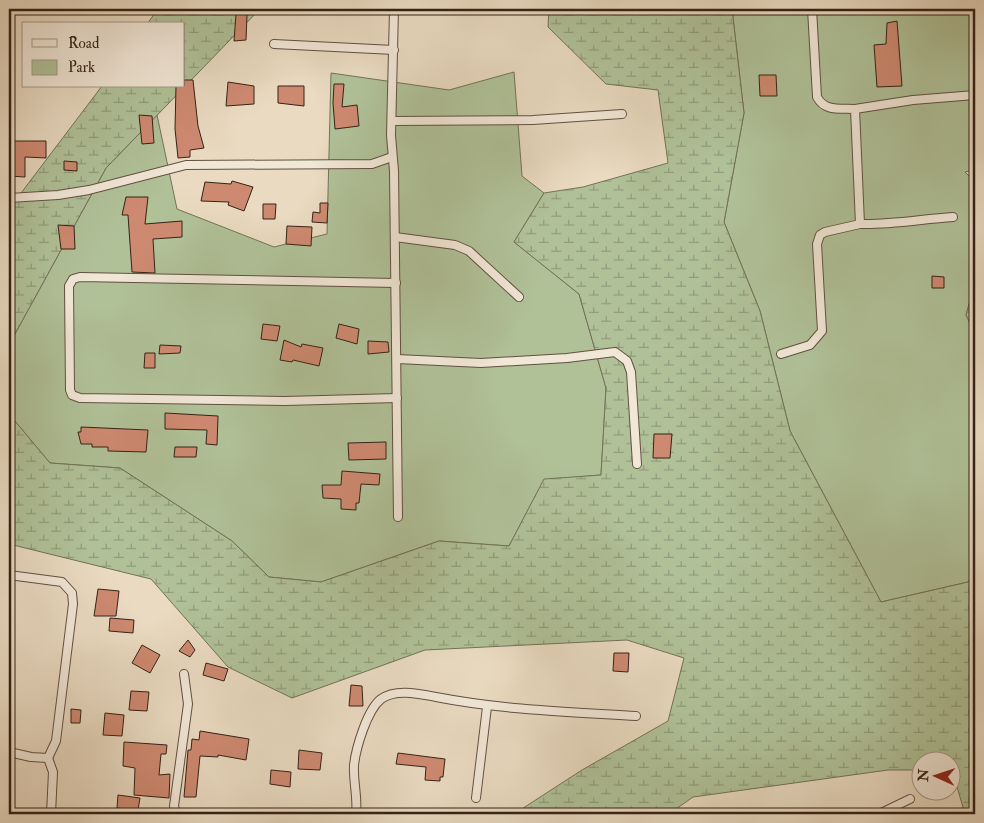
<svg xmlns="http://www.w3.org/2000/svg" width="984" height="823" viewBox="0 0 984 823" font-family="'IM FELL Double Pica',serif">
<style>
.green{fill:#b0c198;stroke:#727258}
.wetland{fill:url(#wetland-marsh);stroke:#727258}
.building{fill:#ce8a71;stroke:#352217}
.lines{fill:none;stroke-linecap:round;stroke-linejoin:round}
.minor-casing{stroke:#625042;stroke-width:10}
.minor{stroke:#f1e7d7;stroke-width:8}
</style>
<defs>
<pattern id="wetland-marsh" width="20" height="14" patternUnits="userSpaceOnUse" patternTransform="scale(1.25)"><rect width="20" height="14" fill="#b0c198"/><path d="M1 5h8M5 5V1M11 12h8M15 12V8" fill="none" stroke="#909c7b"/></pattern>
</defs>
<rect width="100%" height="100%" fill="#e9dac1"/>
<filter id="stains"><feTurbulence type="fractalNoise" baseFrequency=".004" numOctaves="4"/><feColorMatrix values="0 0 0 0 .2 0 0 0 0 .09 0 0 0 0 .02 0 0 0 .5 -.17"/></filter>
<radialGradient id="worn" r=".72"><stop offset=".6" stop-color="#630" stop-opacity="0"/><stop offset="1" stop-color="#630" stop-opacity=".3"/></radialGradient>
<g class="green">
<path d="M732 9H975V170L965 172 975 182V283L966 315 975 333V574L968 582 881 602 790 431 760 311 724 222 744 113Z"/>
<path d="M514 72 522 176 544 193 514 242 579 294 606 388 601 475 544 480 509 546 439 541 321 582 269 577 232 541 120 468 50 463 9 414 10 343 106 168 157 115 177 209 274 247 327 234 331 73 449 90Z"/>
</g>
<g class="wetland">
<path d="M158 9H260L106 168 10 343 9 354V209L102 86H184V24H147Z"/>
<path d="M549 9H732L744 113 724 222 760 311 790 431 881 602 968 582 975 574V814H965L952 770V760H922L921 770H888L693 797 669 814H514L582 770 668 721 684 658 627 640 425 650 292 698 228 667 151 579 9 544V414L50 463 120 468 232 541 269 577 321 582 439 541 509 546 544 479 601 475 606 388 579 294 514 242 544 193 583 187 668 163 658 90 606 84 548 27Z"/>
<path d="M975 283V333L966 315Z"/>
</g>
<g class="building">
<path d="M236 14H247L246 40 234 41Z"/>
<path d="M897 21 902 86 877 87 874 45 886 44 887 23Z"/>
<path d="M759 75H776L777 96H760Z"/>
<path d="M184 80H193L198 126 204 148 190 150V157L178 158 175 129 176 86H184Z"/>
<path d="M228 82 254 86V104L226 106Z"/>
<path d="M334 84H344L342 107 357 105 359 126 335 129 333 103Z"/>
<path d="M278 86H304V106L278 103Z"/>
<path d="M139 115 152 116 154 143 142 144Z"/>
<path d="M9 141H46V158L25 157V177L9 176Z"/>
<path d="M64 161 77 162V171L64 170Z"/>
<path d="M232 181 253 187 244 211 228 205 229 202 201 201 205 182 231 184Z"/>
<path d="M126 197H148L145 224 182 221V237L153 239 155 273 132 272 128 215H122Z"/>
<path d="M320 203H328L327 223 312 222 313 212 320 213Z"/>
<path d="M263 204H276L275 219H263Z"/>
<path d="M58 225 74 226 75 249H61Z"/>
<path d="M287 226 312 227 311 246 286 244Z"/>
<path d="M932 276 944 277V288H932Z"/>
<path d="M263 324 280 326 277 341 261 339Z"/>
<path d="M339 324 359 329 357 344 336 338Z"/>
<path d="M284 340 301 347 302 344 323 348 319 366 293 360 292 362 280 360Z"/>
<path d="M368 341 388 342 389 352 368 354Z"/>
<path d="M160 345 181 346 180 353 159 354Z"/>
<path d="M145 353H155V368H144Z"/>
<path d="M165 413 218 416 217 445 206 444 207 430 165 429Z"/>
<path d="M81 427 148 430 146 452 108 451V447H92V444H81L78 432H81Z"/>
<path d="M654 434H672L670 458H653Z"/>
<path d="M386 442V459L349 460 348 443Z"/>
<path d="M175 447H197L196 457H174Z"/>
<path d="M342 471 380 474 379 485 361 484 359 503H356V510L341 509V499L323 498 322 485H341Z"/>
<path d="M98 589 119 591 116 616H94Z"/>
<path d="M110 618 134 620 133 633 109 631Z"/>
<path d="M188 640 195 650 190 657 179 651Z"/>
<path d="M142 645 160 655 150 673 132 663Z"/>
<path d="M614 653H629L628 672 613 671Z"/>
<path d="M206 663 228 669 224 681 203 675Z"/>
<path d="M351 685 362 686 363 706H349Z"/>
<path d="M131 691 149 692 147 711 129 710Z"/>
<path d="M71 709 81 710 80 723H71Z"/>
<path d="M105 713 124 715 122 736 103 735Z"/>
<path d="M200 731 249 739 246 760 218 755V757L200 756 196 797H184L188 750H191L192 739 199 740Z"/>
<path d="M124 742 167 745 166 754H161L159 775 170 774 169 798 134 795 135 768 123 766Z"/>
<path d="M299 750 322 753 320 770 298 769Z"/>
<path d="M398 753 445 759 443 777H440V781L425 780 426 767 396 764Z"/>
<path d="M271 770 291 772 290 787 270 784Z"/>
<path d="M118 795 140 798 138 810 117 808Z"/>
</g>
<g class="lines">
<defs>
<g id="minor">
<path d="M394 9 391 135 394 171 398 517"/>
<path d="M274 44 394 50"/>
<path d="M855 109 913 100 975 95"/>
<path d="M392 121 533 120 622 114"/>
<path d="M9 198 58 195 89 190 186 165 372 164 392 157"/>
<path d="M860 224C890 225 922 219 953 217"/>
<path d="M395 237 455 245 469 251 519 297"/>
<path d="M396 283 80 277 73 279 69 286 70 390 72 395 80 398 285 401 397 398"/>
<path d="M781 354 810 345 822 331 817 244 820 235 825 232 860 224 855 109C840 108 825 112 817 97L812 9"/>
<path d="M397 359 481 363 567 358 615 352 627 361 631 372 637 464"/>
<path d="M9 575 62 582 72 593 73 604 56 741 48 758"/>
<path d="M9 752 31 757 48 758"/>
<path d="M48 758 53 772 51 814"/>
<path d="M476 798 487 707"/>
<path d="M176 814 174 806 188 704 184 674"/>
<path d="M356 814C358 798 353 781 354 765 356 748 367 710 381 699 396 688 420 694 436 697 503 710 569 712 636 716"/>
<path d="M879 814 910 799"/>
</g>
</defs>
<use href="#minor" class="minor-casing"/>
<use href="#minor" class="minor"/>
</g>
<rect width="984" height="823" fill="none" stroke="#e9dac1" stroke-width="30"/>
<rect x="10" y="10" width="964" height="803" fill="none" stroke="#352217" stroke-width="2.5"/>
<rect x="15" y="15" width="954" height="793" fill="none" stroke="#352217"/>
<rect x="22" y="22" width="162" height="65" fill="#f1e7d7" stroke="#a6988a"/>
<rect x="32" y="39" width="25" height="8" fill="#f1e7d7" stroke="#a6988a"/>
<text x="68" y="48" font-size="15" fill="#352217">Road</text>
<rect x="32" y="60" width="25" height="15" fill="#b0c198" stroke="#a6988a"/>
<text x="68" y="72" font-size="15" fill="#352217">Park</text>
<g transform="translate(936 776) rotate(273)"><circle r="24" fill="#f1e7d7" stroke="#a6988a"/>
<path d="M0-4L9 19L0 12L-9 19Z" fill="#8f2418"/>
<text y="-8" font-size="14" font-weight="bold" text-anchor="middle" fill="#352217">N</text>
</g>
<rect width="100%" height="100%" filter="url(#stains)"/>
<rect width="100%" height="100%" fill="url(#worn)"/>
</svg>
